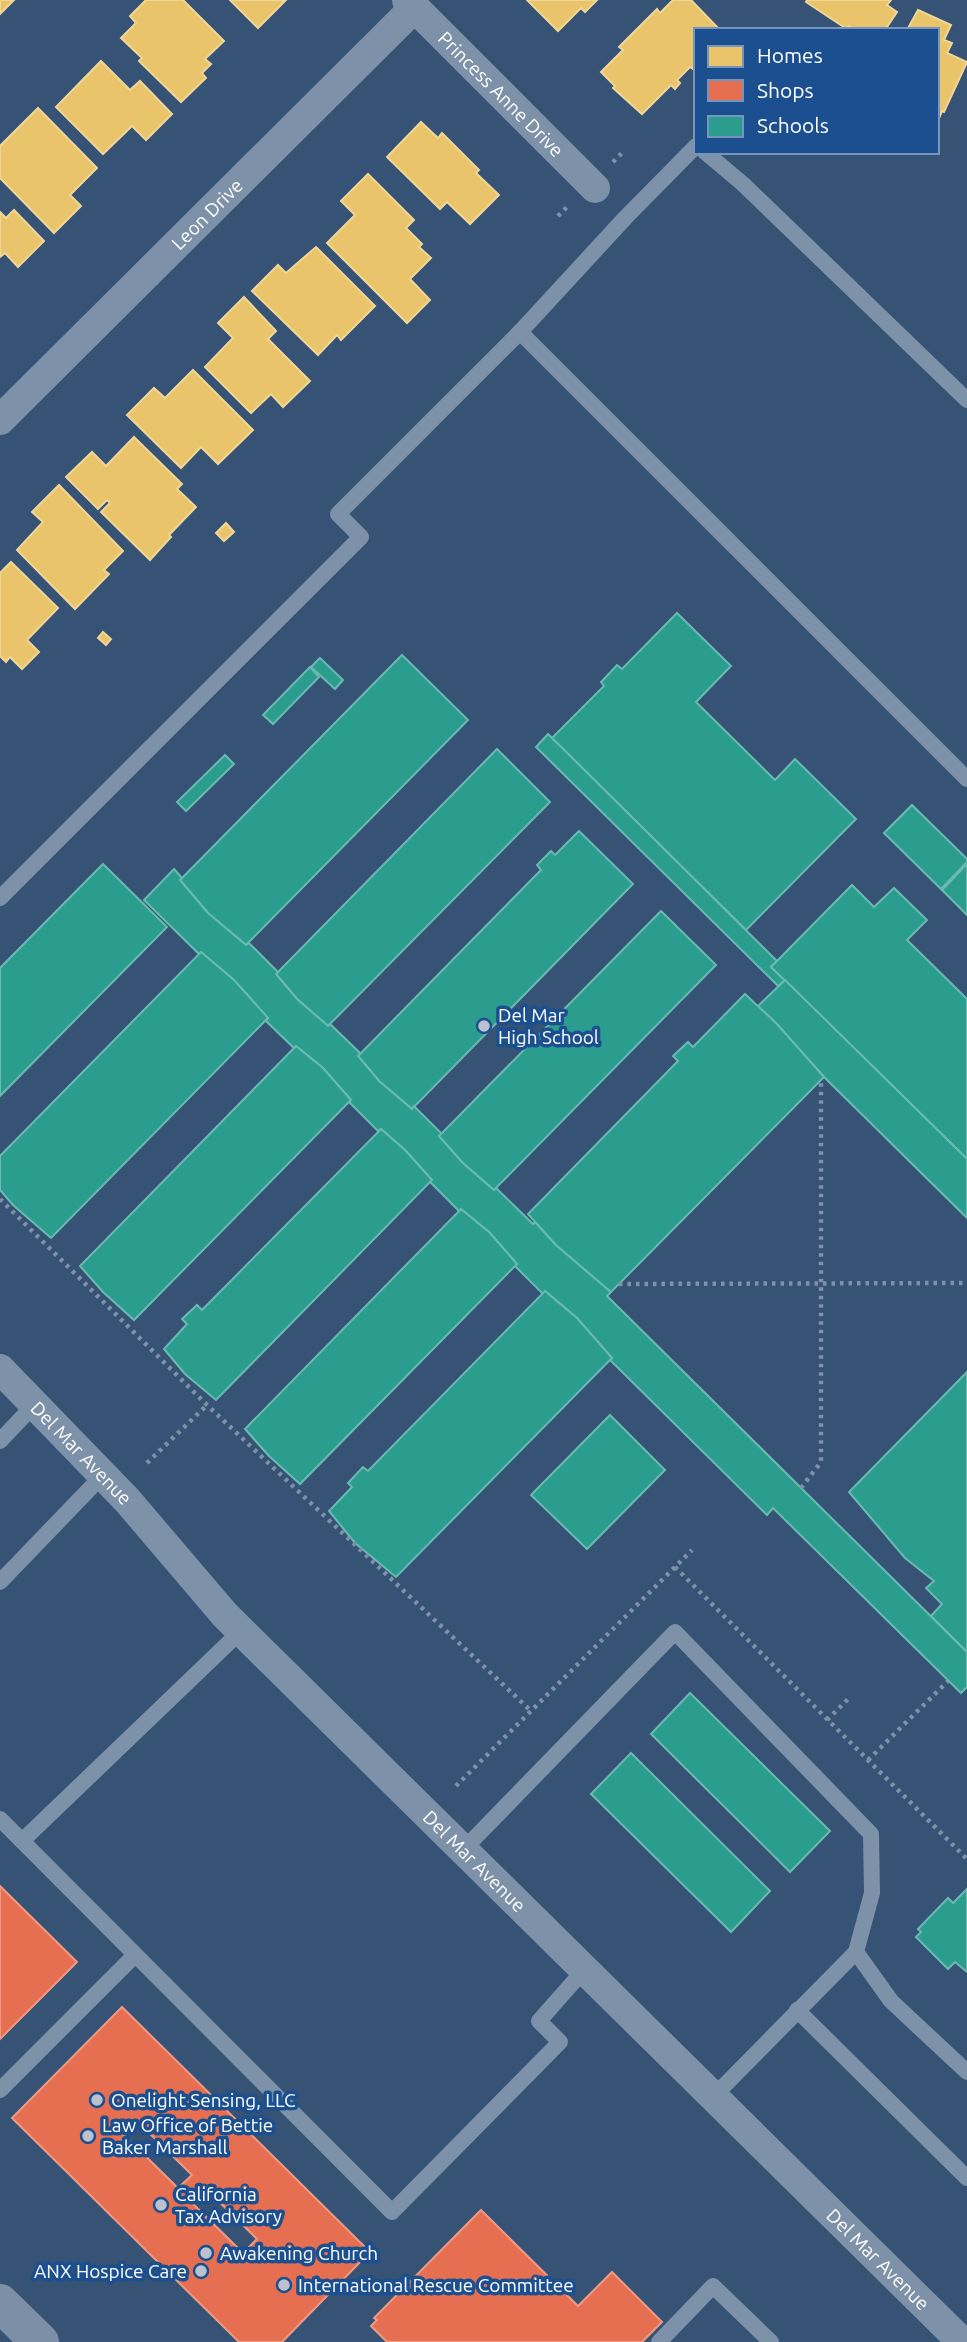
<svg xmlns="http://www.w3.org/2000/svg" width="967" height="2342" viewBox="0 0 967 2342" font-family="Ubuntu,sans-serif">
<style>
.homes{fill:#e9c46a;stroke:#f0d697;stroke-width:2}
.shops{fill:#e76f51;stroke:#ee9a85;stroke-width:2;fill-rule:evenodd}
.schools{fill:#2a9d8f;stroke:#6abab1;stroke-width:2}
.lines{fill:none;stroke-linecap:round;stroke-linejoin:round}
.path{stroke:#7d92a8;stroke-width:4.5;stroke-dasharray:3.5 5;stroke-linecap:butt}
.lane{stroke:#7d92a8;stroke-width:16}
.street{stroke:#7d92a8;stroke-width:30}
.primary{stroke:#7d8ea7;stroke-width:38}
.poi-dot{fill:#b9c2ce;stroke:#1b4f8f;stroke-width:2.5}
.labels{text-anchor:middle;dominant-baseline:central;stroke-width:7;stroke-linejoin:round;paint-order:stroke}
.street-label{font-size:19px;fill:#fff;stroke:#1b4f8f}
.poi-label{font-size:19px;fill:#fff;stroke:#1b4f8f;text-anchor:start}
</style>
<rect width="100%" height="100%" fill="#365274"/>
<g class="homes">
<path d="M0 0H14L0 14Z"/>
<path d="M146 0H183L224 41 205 59 211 64 202 73 206 78 181 102 139 61 142 58 121 38 136 23 130 16Z"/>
<path d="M230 0H286L258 28Z"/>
<path d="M527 0H597L585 12 581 8 558 31Z"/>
<path d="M673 0H691L720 30H696V66L693 69 690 67 677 80 680 83 675 89 671 85 642 114 613 88 615 86 601 72 623 50 619 47 657 9 660 13Z"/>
<path d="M807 0H891L887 5 897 12 885 30H855L849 26 847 29 806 2Z"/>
<path d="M918 10 951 25 944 40 952 43 947 53 967 62 944 112 942 111 938 121 937 30H907Z"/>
<path d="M101 61 130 90 140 81 172 114 146 140 132 126 103 154 56 107Z"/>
<path d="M38 108 97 168 70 195 81 206 54 233 0 178V146Z"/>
<path d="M421 122 438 138 442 133 479 170 476 173 499 195 470 224 447 202 440 209 387 157Z"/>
<path d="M368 174 414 220 406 228 422 244 419 247 431 258 410 279 430 300 407 323 327 243 355 215 341 201Z"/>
<path d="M14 210 44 241 18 267 5 253 0 257V212L6 218Z"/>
<path d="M316 247 375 306 341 340 337 335 318 355 252 291 278 265 286 273Z"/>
<path d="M244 297 276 331 268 339 310 381 283 407 271 394 251 413 205 367 233 338 218 323Z"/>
<path d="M193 370 253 430 218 464 201 447 181 468 127 415 154 388 165 398Z"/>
<path d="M134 437 182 484 177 489 196 507 169 535 171 537 150 560 101 512 110 503 107 500 98 509 66 477 92 452 106 466Z"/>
<path d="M59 485 123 551 104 570 109 574 75 609 17 550 43 522 32 512Z"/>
<path d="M226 523 234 532 224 541 216 533Z"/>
<path d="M11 562 58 608 27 640 39 652 22 669 10 657 6 662 0 656V573Z"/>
<path d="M103 632 111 639 106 645 98 638Z"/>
</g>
<g class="shops">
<path d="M0 1886 77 1962 0 2039Z"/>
<path d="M122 2007 370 2252 282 2342H239L12 2118ZM138 2122 192 2175 178 2188 124 2135ZM201 2184 257 2239 243 2253 187 2198Z"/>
<path d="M481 2210 578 2306 612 2272 662 2322 642 2342H387L371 2326 377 2320 374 2318Z"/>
</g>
<g class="schools">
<path d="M677 613 731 666 696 702 775 780 795 759 856 819 746 930 552 738 604 686 601 682 617 665 622 669Z"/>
<path d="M402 655 468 720 246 945 208 913 180 880Z"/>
<path d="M320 658 343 680 335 689 311 667Z"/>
<path d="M310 667 319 677 273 724 263 715Z"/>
<path d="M548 734 777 961 771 967 785 980 778 986 536 747Z"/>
<path d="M497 749 550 802 328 1026 297 999 276 974Z"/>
<path d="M225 755 234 764 186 811 177 802Z"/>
<path d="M912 805 967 859V862L941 889 884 833Z"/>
<path d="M579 831 633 884 412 1109 379 1081 358 1056 541 870 537 865 551 851 555 855Z"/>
<path d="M103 864 167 927 0 1096V968Z"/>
<path d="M967 864V915L942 890Z"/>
<path d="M174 869 182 878 180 880 208 913 246 945 249 943 278 972 276 974 297 999 328 1026 330 1024 360 1053 358 1056 379 1081 412 1109 414 1106 442 1134 439 1136 463 1163 494 1190 496 1188 533 1224 535 1222 556 1245 611 1292 607 1296 967 1652V1687L961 1693 773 1508 767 1515 610 1360 612 1358 577 1318 545 1291 543 1294 515 1266 517 1264 490 1233 461 1209 459 1211 430 1182 432 1180 405 1150 381 1129 378 1131 349 1102 351 1100 323 1068 296 1046 294 1048 266 1021 268 1018 234 980 201 952 199 954 144 900Z"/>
<path d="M852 885 874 907 894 888 927 920 907 940 967 999V1159L771 967Z"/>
<path d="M661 911 716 965 494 1190 463 1163 439 1136Z"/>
<path d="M201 952 234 980 268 1018 51 1238 13 1205 0 1190V1156Z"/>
<path d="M785 980 967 1159V1218L824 1077 776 1023 758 1006Z"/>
<path d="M745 994 776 1023 824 1077 611 1292 556 1245 528 1214 678 1061 673 1056 688 1042 693 1047Z"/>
<path d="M296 1046 323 1068 351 1100 134 1320 103 1292 80 1266Z"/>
<path d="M381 1129 405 1150 432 1180 216 1400 185 1374 164 1349 187 1324 182 1319 197 1305 202 1310Z"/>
<path d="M461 1209 490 1233 517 1264 300 1484 269 1456 245 1429Z"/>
<path d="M545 1291 577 1318 612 1358 396 1577 355 1543 329 1511 352 1487 348 1483 363 1467 368 1471Z"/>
<path d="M967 1372V1652L931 1616 942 1604 926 1588 934 1581 905 1558 849 1492Z"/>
<path d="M610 1415 665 1470 587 1549 531 1495Z"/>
<path d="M690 1693 830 1831 790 1872 651 1734Z"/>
<path d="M631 1753 770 1891 731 1932 591 1794Z"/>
<path d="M967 1889V1972L955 1962 948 1969 916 1937 921 1932 918 1929 948 1898 953 1903Z"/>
</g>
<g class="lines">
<g class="path">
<path d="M613 162 623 152"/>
<path d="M558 216 567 207"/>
<path d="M0 1199 207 1405 531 1711"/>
<path d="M619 1284 967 1283"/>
<path d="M147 1463 207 1405"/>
<path d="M801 1488 821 1462V1079"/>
<path d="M675 1567 967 1859"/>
<path d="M827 1720 848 1699"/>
<path d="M868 1760 948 1681"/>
<path d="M456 1786 692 1550"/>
</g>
<g class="lane">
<path d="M705 152 743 184 967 400"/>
<path d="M520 332 967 779"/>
<path d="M0 898 361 537 338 514 520 332 626 217 696 146"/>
<path d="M0 1441 35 1404"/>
<path d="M0 1582 103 1475"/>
<path d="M0 1819 392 2212 560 2042 539 2021 584 1970"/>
<path d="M22 1841 241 1631"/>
<path d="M463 1850 675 1632 871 1834 872 1893 856 1952 713 2097"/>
<path d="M856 1952 891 2001 967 2072"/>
<path d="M797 2010 967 2178"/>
<path d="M0 2090 135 1955"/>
<path d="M659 2342 713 2286 771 2342"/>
</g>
<g class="street">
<path id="s1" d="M407 0 595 188"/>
<path id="s2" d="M0 420 415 7"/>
<path id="s3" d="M0 1369 127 1500 225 1615 962 2342"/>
</g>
<path class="primary" d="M0 2303 40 2342"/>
</g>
<g class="poi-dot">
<circle cx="484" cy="1026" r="7"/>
<circle cx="97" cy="2100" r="7"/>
<circle cx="88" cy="2136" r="7"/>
<circle cx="161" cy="2205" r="7"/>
<circle cx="206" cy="2253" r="7"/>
<circle cx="201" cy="2271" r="7"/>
<circle cx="284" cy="2285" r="7"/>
</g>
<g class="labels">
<g class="street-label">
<text stroke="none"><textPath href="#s1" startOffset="133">Princess Anne Drive</textPath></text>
<text stroke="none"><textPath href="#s2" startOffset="292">Leon Drive</textPath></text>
<text stroke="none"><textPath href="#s3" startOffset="117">Del Mar Avenue</textPath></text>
<text stroke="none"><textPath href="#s3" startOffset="684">Del Mar Avenue</textPath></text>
<text stroke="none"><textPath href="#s3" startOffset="1251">Del Mar Avenue</textPath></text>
</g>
<g class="poi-label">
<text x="498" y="1015">Del Mar<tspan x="498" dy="22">High School</tspan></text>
<text x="111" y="2100">Onelight Sensing, LLC</text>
<text x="102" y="2125">Law Office of Bettie<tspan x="102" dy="22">Baker Marshall</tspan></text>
<text x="175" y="2194">California<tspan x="175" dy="22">Tax Advisory</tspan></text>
<text x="220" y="2253">Awakening Church</text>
<text x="187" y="2271" text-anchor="end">ANX Hospice Care</text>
<text x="298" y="2285">International Rescue Committee</text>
</g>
</g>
<rect x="694" y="28" width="245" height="126" fill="#1b4f8f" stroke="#7695bc" stroke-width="2"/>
<rect x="708" y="46" width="35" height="21" fill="#e9c46a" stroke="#7695bc" stroke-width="2"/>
<text x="757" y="63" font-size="21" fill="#ffffff">Homes</text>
<rect x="708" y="80" width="35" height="21" fill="#e76f51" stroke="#7695bc" stroke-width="2"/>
<text x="757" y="98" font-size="21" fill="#ffffff">Shops</text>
<rect x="708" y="116" width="35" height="21" fill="#2a9d8f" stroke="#7695bc" stroke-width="2"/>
<text x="757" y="133" font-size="21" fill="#ffffff">Schools</text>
</svg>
